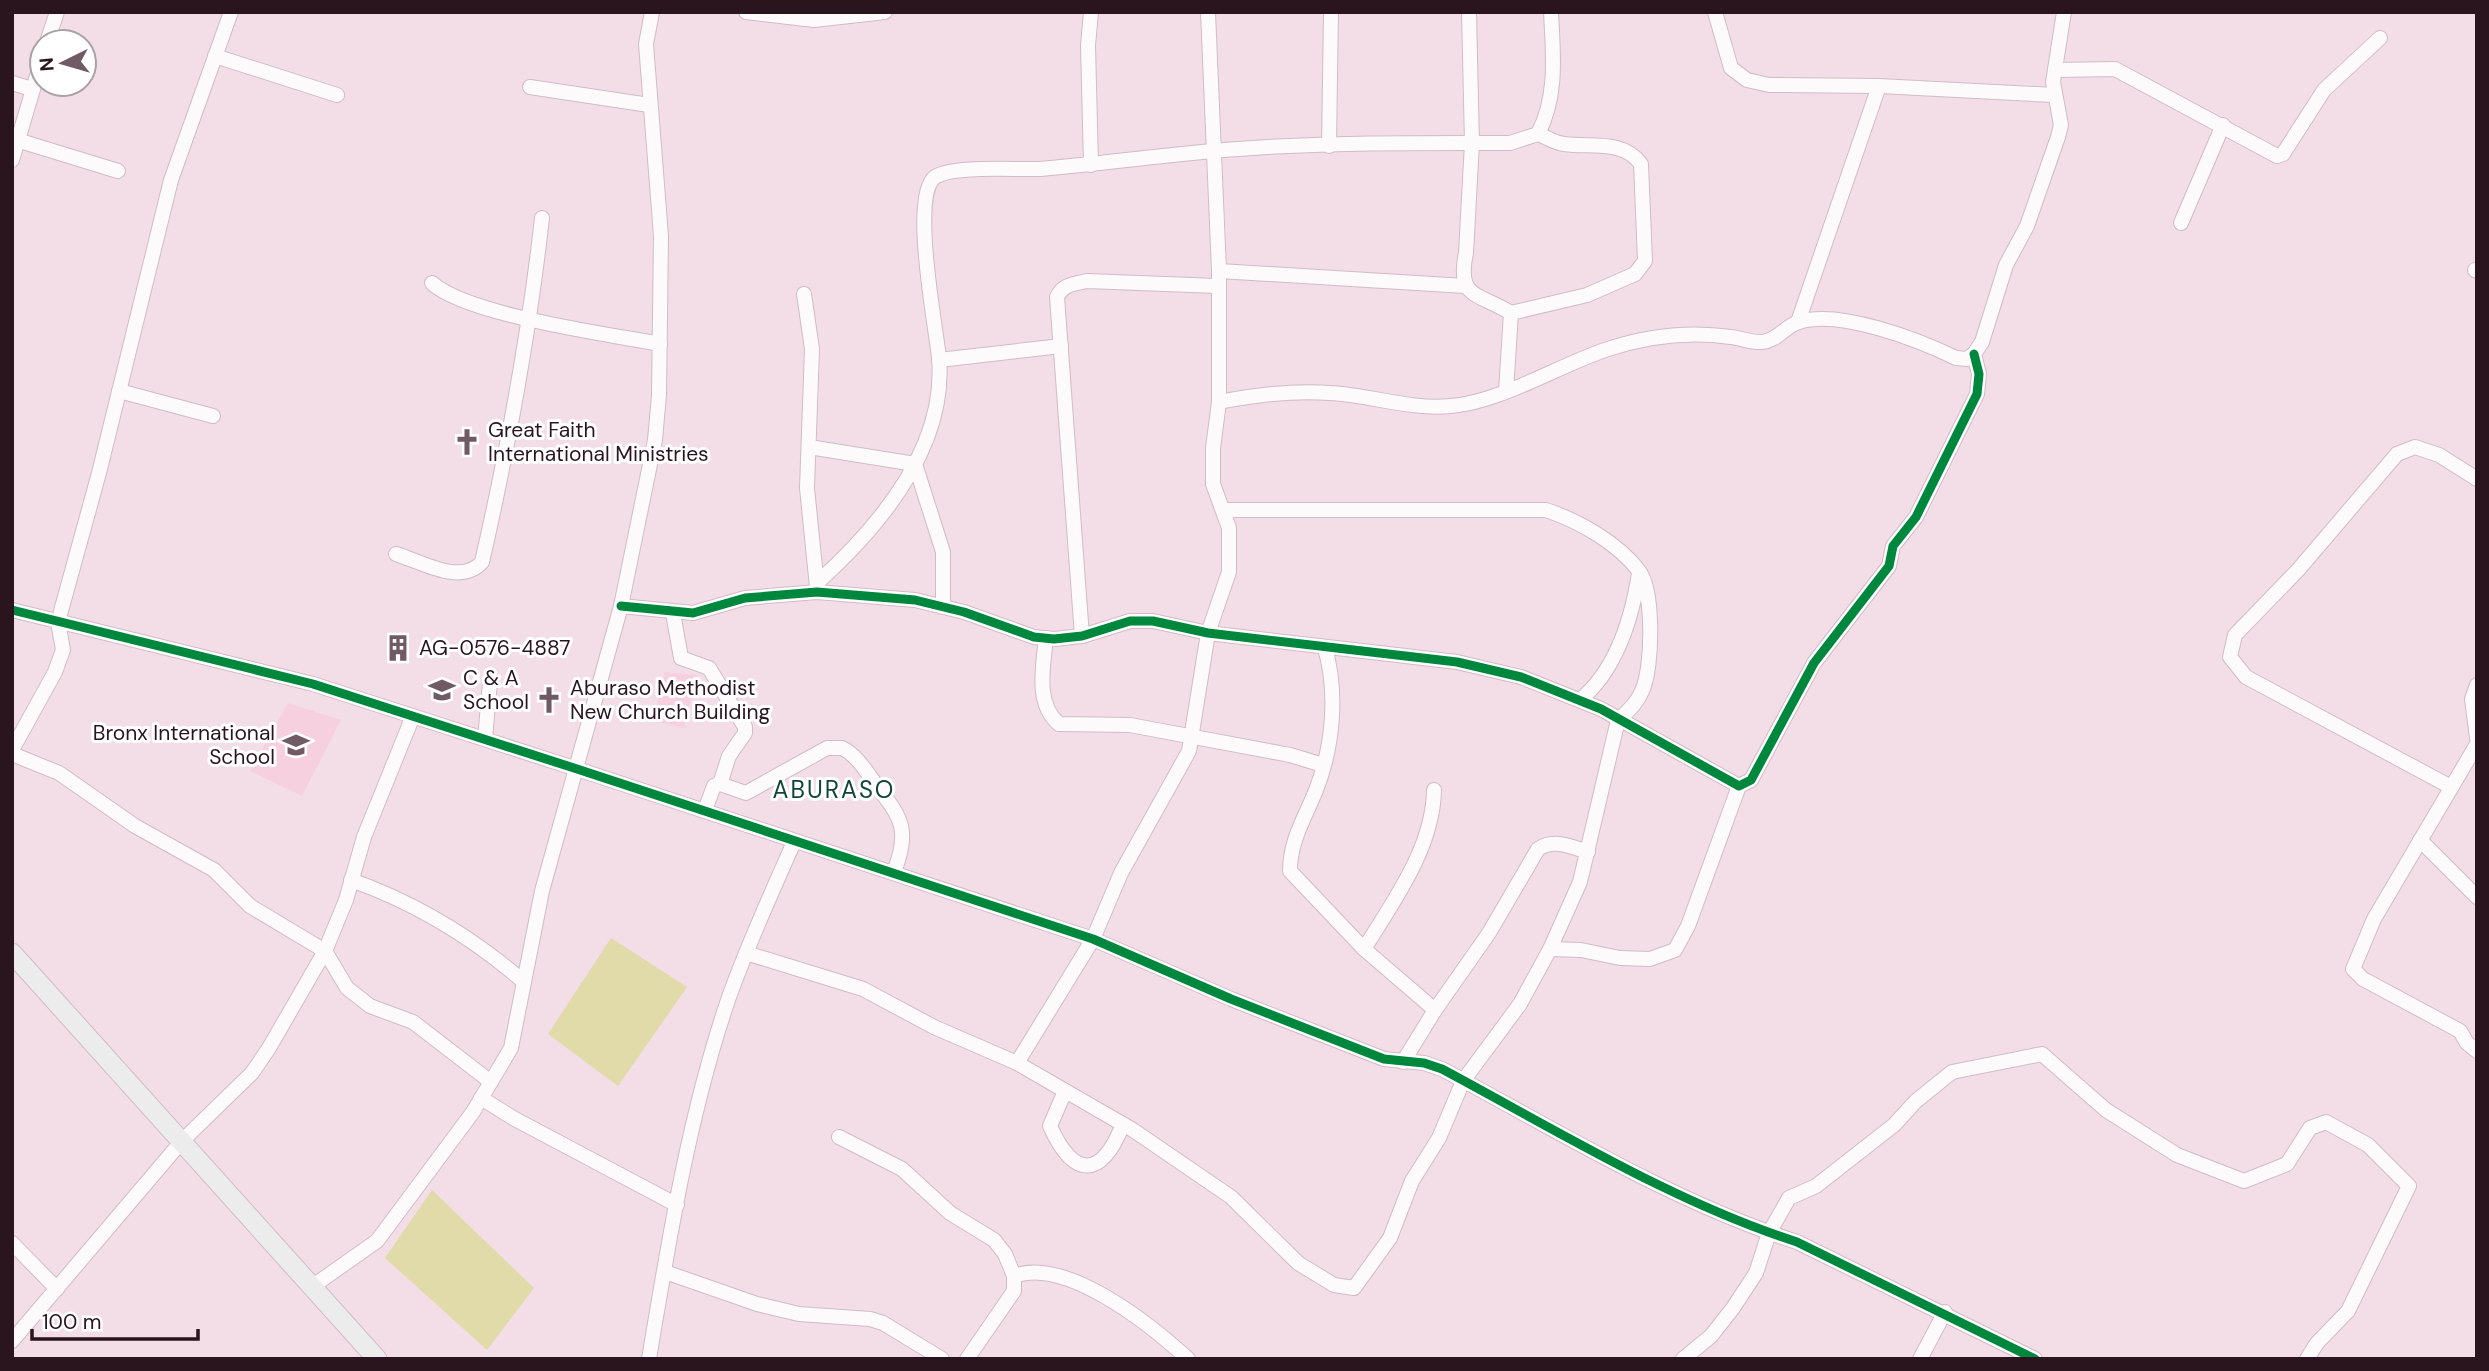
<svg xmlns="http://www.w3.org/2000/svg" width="2489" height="1371" viewBox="0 0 2489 1371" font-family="'DM Sans',sans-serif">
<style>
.built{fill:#f7d0e0}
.green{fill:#e1daa9}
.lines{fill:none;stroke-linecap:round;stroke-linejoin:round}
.street-casing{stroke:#d1bcc5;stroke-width:16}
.secondary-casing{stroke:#d1bcc5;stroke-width:21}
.street{stroke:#fdfafb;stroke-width:14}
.secondary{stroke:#edeced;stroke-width:19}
.cycleway-casing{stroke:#fff;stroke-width:13}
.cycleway{stroke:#00873e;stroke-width:9}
.labels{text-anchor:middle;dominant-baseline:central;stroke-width:6;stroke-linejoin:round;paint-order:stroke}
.poi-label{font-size:21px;fill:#2a151f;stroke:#fff;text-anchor:start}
.quarter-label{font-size:24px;letter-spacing:2px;fill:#104537;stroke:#fff}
</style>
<rect width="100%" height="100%" fill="#f3dee7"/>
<g class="built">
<path d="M665 672 697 675 684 728 653 721Z"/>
<path d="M288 703 341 720 302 796 250 771Z"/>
</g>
<g class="green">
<path d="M611 938 687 987 618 1086 548 1034Z"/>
<path d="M432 1190 534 1288 487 1350 385 1258Z"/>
</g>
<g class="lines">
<defs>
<g id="street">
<path d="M746 12 814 20 885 12"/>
<path d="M1091 12 1088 45 1091 165"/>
<path d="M1469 12 1472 143 1466 253C1456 300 1480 293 1511 313L1506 391"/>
<path d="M1715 12 1731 68 1747 80 1769 85 1879 86 2054 95"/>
<path d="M47 42 57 12"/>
<path d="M215 56 337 95"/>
<path d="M2055 70 2115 69 2277 156 2283 154 2324 90 2380 38"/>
<path d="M12 83 32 89"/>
<path d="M530 87 649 105"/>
<path d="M20 141 118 171"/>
<path d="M1329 146 1331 12"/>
<path d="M12 160 42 59"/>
<path d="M2181 223 2223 125"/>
<path d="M2475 270 2477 271"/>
<path d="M1219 271 1465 286"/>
<path d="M432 283C467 315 607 334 660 344"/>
<path d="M804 294 812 349 807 488 817 587"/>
<path d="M1511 313 1587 295 1635 274 1645 261 1641 164C1623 139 1591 148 1564 144 1555 143 1546 137 1538 134"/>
<path d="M1798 322 1879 86"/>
<path d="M939 360 1061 346"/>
<path d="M119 391 213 416"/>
<path d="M1219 402C1255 395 1292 390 1330 393 1371 395 1409 410 1451 406 1500 402 1558 366 1605 350 1646 336 1688 331 1731 337 1741 338 1751 343 1762 342 1777 341 1785 326 1799 322 1839 309 1919 340 1956 358L1967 359 1974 354 1982 342 2006 265 2027 226 2058 137 2061 125 2053 82 2064 12"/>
<path d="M809 447 915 464"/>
<path d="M915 464 943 552V607"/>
<path d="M396 554C422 562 461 586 482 562 508 448 529 335 542 218"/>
<path d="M818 582C880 526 947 447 939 358 936 327 910 195 935 177 953 165 1016 170 1040 169 1098 164 1155 156 1213 151 1311 142 1412 143 1510 143L1538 134C1558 95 1553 54 1551 12"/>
<path d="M621 606 693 613 745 598 817 592 915 600 964 612 1034 637 1054 639 1082 636 1130 621H1153L1208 633 1457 662 1521 677 1601 709 1739 786 1751 780 1814 663 1889 566 1893 546 1916 517 1977 394 1979 374 1974 354"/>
<path d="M12 610 313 684 574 768 1093 939 1231 999 1384 1059 1424 1063 1442 1069C1558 1131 1673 1202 1797 1242L2035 1359"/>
<path d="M673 613 681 658 709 668 745 727V733L729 756 720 784"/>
<path d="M1082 636 1057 297C1063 284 1074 284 1087 281L1217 286"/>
<path d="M1046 638C1043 667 1035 704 1059 724L1130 725 1290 755 1323 765"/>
<path d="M1325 648C1338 693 1333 747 1316 790 1305 818 1290 840 1290 871L1364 949 1435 1010 1403 1062"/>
<path d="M2477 685 2472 699 2477 738"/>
<path d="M1580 700C1616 670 1632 618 1639 573"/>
<path d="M485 739 490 682"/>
<path d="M2477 744 2374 919 2353 969 2363 979 2460 1031 2467 1043 2477 1051"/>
<path d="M12 750 55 672 63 650 58 622 99 473 171 180 231 12"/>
<path d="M12 754 59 773 135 826 214 870 250 906 325 951 347 988 370 1006 413 1022 491 1082"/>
<path d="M2451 787 2246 677 2230 657 2235 635 2298 570 2397 454 2415 447 2439 455 2477 479"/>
<path d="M705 810 714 786 720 784 746 793 827 748H842C855 754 864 768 872 779 899 816 912 826 894 872"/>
<path d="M2420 840 2477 897"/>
<path d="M351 880C416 903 472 937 524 982"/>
<path d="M1364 949C1394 900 1433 848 1434 790"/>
<path d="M1550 949 1581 950 1620 958 1650 959 1675 950 1688 926 1739 786"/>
<path d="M746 953 863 989 934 1027 1017 1063 1133 1130 1231 1197 1298 1263 1334 1285 1354 1288 1390 1238 1412 1181 1439 1138 1463 1081 1520 1004 1550 949 1580 882 1618 720C1628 712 1637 703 1642 691 1653 668 1654 591 1639 571 1618 543 1579 521 1546 510H1223"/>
<path d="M1435 1010 1489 933 1538 849C1554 838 1572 847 1588 852"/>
<path d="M1017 1063 1093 939 1121 873 1189 751 1208 633 1229 572V528L1213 484V448L1219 402V271L1208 12"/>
<path d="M1065 1091 1050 1126C1074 1180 1102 1178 1123 1124"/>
<path d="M481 1098 513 1118 677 1205"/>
<path d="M839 1137 902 1169 950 1213 994 1240 1005 1254 1014 1276V1291L967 1359"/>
<path d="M12 1243 57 1289"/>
<path d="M665 1272 757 1304 799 1314 870 1319 883 1323 942 1359"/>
<path d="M1014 1276C1066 1256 1152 1326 1188 1359"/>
<path d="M313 1286 377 1241 473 1112 511 1048 542 891 621 606 655 440 659 395 661 236 646 44 652 12"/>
<path d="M12 1341 182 1141 252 1073 269 1048 325 951 346 900 364 837 413 716"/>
<path d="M649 1359C669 1239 689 1115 728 1000 747 946 771 894 794 842"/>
<path d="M1683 1359 1711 1336 1733 1308 1756 1273 1769 1233 1789 1198 1816 1186 1894 1125 1916 1101 1952 1072 2042 1054 2106 1110 2177 1155 2244 1181 2287 1164 2310 1128 2326 1122 2368 1145 2409 1186 2348 1311 2317 1343 2307 1359"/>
<path d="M1920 1359 1945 1312"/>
</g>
<path id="secondary" d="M12 953 377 1359"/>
</defs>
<use href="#street" class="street-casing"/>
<use href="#secondary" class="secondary-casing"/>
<use href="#street" class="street"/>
<use href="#secondary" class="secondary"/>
<defs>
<g id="cycleway">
<path d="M621 606 693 613 745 598 817 592 915 600 964 612 1034 637 1054 639 1082 636 1130 621H1153L1208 633 1457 662 1521 677 1601 709 1739 786 1751 780 1814 663 1889 566 1893 546 1916 517 1977 394 1979 374 1974 354"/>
<path d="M12 610 313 684 574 768 1093 939 1231 999 1384 1059 1424 1063 1442 1069C1558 1131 1673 1202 1797 1242L2035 1359"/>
</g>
</defs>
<use href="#cycleway" class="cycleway-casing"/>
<use href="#cycleway" class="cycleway"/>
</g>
<defs>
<symbol id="church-bare" viewBox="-9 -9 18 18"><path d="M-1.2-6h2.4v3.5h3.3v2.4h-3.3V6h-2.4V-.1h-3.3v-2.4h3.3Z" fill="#705b65" stroke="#fff" stroke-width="2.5" paint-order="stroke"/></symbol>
<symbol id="building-bare" viewBox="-9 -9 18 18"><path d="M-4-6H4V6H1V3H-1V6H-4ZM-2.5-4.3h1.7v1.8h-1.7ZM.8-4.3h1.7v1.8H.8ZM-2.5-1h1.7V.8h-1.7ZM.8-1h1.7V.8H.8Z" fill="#705b65" stroke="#fff" stroke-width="2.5" paint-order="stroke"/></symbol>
<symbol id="school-bare" viewBox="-9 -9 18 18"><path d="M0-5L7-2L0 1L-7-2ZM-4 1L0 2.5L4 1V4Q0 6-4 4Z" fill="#705b65" stroke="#fff" stroke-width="2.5" paint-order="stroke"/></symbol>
</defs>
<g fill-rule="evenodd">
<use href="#church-bare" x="448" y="423" width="38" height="38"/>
<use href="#building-bare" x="379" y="629" width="38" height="38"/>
<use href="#school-bare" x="423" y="671" width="38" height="38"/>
<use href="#church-bare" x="530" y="681" width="38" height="38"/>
<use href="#school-bare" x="277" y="726" width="38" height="38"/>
</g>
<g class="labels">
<g class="poi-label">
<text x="488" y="430">Great Faith<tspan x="488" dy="24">International Ministries</tspan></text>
<text x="419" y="648">AG-0576-4887</text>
<text x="463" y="678">C &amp; A<tspan x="463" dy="24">School</tspan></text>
<text x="570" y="688">Aburaso Methodist<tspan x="570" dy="24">New Church Building</tspan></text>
<text x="275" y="733" text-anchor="end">Bronx International<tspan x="275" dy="24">School</tspan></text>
</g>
<g class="quarter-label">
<text x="834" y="789">ABURASO</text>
</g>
</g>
<rect width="2489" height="1371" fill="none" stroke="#2a151f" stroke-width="28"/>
<g transform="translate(63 63) rotate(265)"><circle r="33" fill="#ffffff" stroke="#aaa1a5" stroke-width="2"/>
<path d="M0-5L12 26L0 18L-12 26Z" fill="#705b65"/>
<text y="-10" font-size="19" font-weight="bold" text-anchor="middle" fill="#2a151f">N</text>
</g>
<path d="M32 1329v10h166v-10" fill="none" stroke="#2a151f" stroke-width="3.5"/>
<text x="42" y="1329" font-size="21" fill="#2a151f" stroke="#ffffff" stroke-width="5" paint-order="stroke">100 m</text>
</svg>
